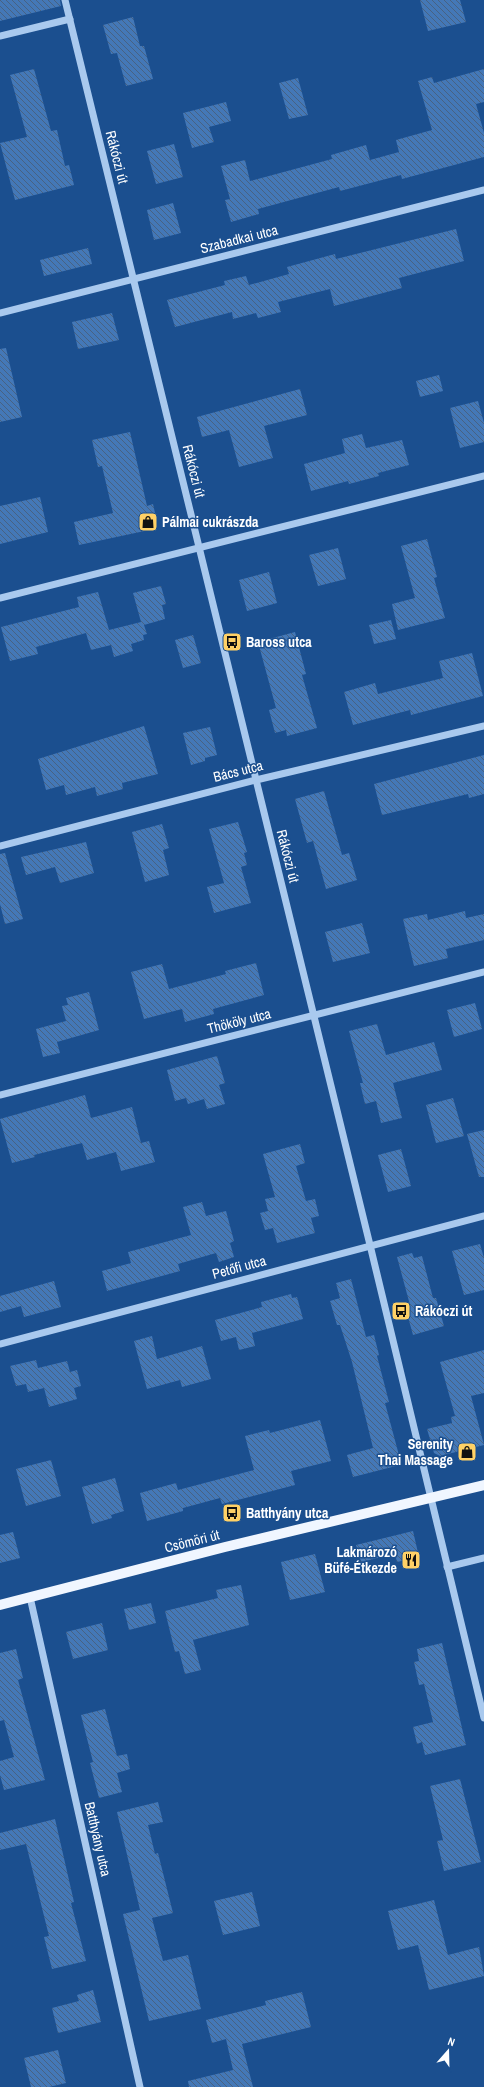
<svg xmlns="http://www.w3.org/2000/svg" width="484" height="2087" viewBox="0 0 484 2087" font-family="'Archivo Narrow',sans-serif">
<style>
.building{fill:url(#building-back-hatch)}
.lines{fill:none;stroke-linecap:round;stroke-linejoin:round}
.minor{stroke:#a9c9ee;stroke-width:7}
.major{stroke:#f0f6ff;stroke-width:10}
.labels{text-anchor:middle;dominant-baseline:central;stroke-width:3;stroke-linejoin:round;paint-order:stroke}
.street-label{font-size:14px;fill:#fff;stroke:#1b4f8f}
.poi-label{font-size:14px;font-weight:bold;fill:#fff;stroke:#1b4f8f;text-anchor:start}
</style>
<defs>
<pattern id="building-back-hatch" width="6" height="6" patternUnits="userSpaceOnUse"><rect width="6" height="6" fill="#4478b7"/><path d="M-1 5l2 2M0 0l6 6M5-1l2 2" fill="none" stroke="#486282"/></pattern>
</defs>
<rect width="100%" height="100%" fill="#1b4f8f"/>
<g class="building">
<path d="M0 0H60L61 6 0 21Z"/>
<path d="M420 0H460L466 22 428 31Z"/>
<path d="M133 17 140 46H144L153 79 126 86 117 53 111 54 103 25Z"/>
<path d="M34 69 51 131 57 130 65 166 69 165 74 185 15 200 0 143 27 137 10 75Z"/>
<path d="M484 69V102L476 104 484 133V157L402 179 401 175 340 191 339 187 258 209 259 214 231 222 225 200 230 199 221 166 245 160 250 181 332 159 331 155 366 145 370 160 399 152 396 140 432 130 418 81 432 77 434 83Z"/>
<path d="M298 78 308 115 289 119 279 83Z"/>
<path d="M226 102 231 121 209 127 214 142 192 148 183 113Z"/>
<path d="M174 144 183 177 156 184 147 151Z"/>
<path d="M173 203 181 233 154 240 147 210Z"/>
<path d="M456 229 464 261 399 278 402 288 334 306 330 289 278 302 281 312 258 318 256 313 233 319 232 312 175 327 167 300 225 285 224 281 246 276 249 285 289 274 287 267 335 254 336 259Z"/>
<path d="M88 248 92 264 44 276 40 260Z"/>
<path d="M112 313 119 340 78 349 72 322Z"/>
<path d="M6 348 22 417 0 422V349Z"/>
<path d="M439 375 443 391 420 397 416 381Z"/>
<path d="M300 389 307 415 264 426 273 458 239 467 229 430 202 437 197 417Z"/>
<path d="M478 401 484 423V442L460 448 450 408Z"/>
<path d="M130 432 147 506 153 504 157 522 154 529 79 545 74 522 113 513 102 466 98 467 92 440Z"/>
<path d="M362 434 366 448 402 440 409 465 378 473 379 476 349 484 348 481 311 491 304 464 345 453 342 439Z"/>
<path d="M40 497 48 532 0 544V506Z"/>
<path d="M427 539 437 577 434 578 445 618 398 630 392 604 415 598 401 546Z"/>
<path d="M338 548 346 579 318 586 309 555Z"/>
<path d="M269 572 277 603 247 611 239 580Z"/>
<path d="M161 586 166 604 162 605 165 619 144 625 147 634 143 635 144 640 131 644 133 651 114 657 111 645 91 650 86 633 36 647 38 654 10 661 1 627 79 607 77 597 98 592 109 630 141 622 133 593Z"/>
<path d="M391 620 396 639 374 644 369 625Z"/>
<path d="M295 632 306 674 302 675 317 728 287 736 286 730 275 733 269 710 276 708 258 642Z"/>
<path d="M193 635 201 663 183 668 175 640Z"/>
<path d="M472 653 483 696 411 715 410 710 353 725 344 692 375 683 378 694 443 678 439 661Z"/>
<path d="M144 726 158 774 122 783 123 789 97 796 95 787 66 795 64 785 46 790 38 759Z"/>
<path d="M210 727 217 755 205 758V761L191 765 183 733Z"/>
<path d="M484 755V794L469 798 468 794 382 815 374 784Z"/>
<path d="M324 791 342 855 349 853 357 880 326 889 313 841 307 843 295 799Z"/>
<path d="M238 822 247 852 244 853 247 865 241 867 251 903 214 913 207 887 224 883 209 829Z"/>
<path d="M162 824 169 848 163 850 169 875 145 882 132 832Z"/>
<path d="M86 842 94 873 60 883 55 867 26 875 21 857Z"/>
<path d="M5 853 23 919 5 924 0 904V854Z"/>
<path d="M465 911 466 918 484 914V940L446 949 448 958 414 966 403 919 427 914 428 920Z"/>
<path d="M362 923 370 953 333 962 325 932Z"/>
<path d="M256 963 264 995 213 1009 214 1014 185 1022 182 1009 144 1019 131 972 162 964 169 989 226 974 225 971Z"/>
<path d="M89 992 99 1030 57 1042 60 1053 43 1057 36 1029 66 1021 62 1006 68 1005 66 998Z"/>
<path d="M475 1003 482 1029 454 1037 447 1010Z"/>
<path d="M377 1024 386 1055 434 1042 442 1070 393 1083 402 1118 381 1123 376 1101 365 1104 360 1083H363L349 1031Z"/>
<path d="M217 1056 225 1083 219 1085 225 1104 207 1109 204 1099 188 1104 186 1098 175 1101 167 1070Z"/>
<path d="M85 1095 91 1118 132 1107 141 1143 149 1141 155 1162 121 1171 116 1152 87 1160 82 1143 34 1155 35 1157 12 1163 0 1119Z"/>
<path d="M453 1098 464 1136 436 1143 426 1105Z"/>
<path d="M484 1130V1177H479L467 1134Z"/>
<path d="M300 1144 305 1163 296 1166 306 1201 315 1199 319 1216 311 1218 315 1233 277 1243 273 1228 265 1230 260 1213 268 1211 265 1199 275 1197 263 1154Z"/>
<path d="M401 1149 411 1186 388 1192 378 1155Z"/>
<path d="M202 1202 206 1216 226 1211 234 1241 230 1243 234 1257 219 1262 216 1253 178 1264 180 1271 107 1291 102 1271 131 1263 128 1252 191 1235 183 1207Z"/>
<path d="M480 1244 484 1258V1290L464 1295 452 1251Z"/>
<path d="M412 1253 414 1258 422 1256 433 1298H436L444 1326 413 1335 405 1306 410 1305 397 1257Z"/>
<path d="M351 1279 366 1337 374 1335 379 1355 377 1356 389 1402 385 1403 400 1459 396 1466 353 1477 347 1455 373 1448 352 1362 340 1325H337L330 1301 340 1298 336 1283Z"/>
<path d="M54 1281 61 1307 24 1317 21 1306 0 1312V1296Z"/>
<path d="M291 1294 292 1298 297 1297 303 1319 252 1333 255 1346 239 1350 236 1337 221 1341 215 1320 262 1307 261 1302Z"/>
<path d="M152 1336 157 1359 202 1346 211 1379 182 1387 180 1380 147 1389 134 1341Z"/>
<path d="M484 1350V1393L471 1396 484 1445 440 1456 434 1453 427 1429 452 1423 451 1417 455 1416 440 1362Z"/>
<path d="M36 1360 38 1368 67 1361 70 1372 77 1370 81 1386 74 1388 77 1399 49 1407 44 1388 28 1392 26 1384 16 1386 10 1366Z"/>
<path d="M320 1420 331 1461 291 1471 295 1485 222 1504 220 1498 183 1508V1511L147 1521 140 1493 176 1483 178 1490 254 1470 245 1436 269 1430 270 1433Z"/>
<path d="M51 1460 61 1496 26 1506 16 1469Z"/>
<path d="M115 1478 124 1511 111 1515 112 1518 92 1524 82 1487Z"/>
<path d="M413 1531 419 1557 397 1562 395 1554 361 1562 356 1545Z"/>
<path d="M13 1532 20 1558 0 1563V1535Z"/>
<path d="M315 1554 325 1592 290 1600 281 1562Z"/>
<path d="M241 1585 249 1625 193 1640 201 1670 185 1674 179 1651 175 1652 165 1611 218 1598 216 1590Z"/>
<path d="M151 1603 156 1623 129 1630 124 1609Z"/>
<path d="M102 1623 108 1650 73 1659 66 1632Z"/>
<path d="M442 1643 466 1745 425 1755 422 1742 417 1744 413 1727 433 1722 424 1684 419 1685 414 1662 419 1661 417 1649Z"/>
<path d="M16 1649 23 1678 18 1680 45 1780 4 1790 0 1775V1761L14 1757 4 1720 0 1721V1653Z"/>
<path d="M105 1709 117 1756 127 1754 130 1769 117 1773 122 1792 99 1798 90 1763 93 1762 81 1715Z"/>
<path d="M460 1779 481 1862 444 1871 437 1841 443 1840 430 1786Z"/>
<path d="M158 1802 163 1822 148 1825 155 1854 158 1853 173 1913 152 1918 163 1961 188 1955 201 2009 149 2021 123 1914 140 1910 117 1812Z"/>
<path d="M55 1819 74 1902 71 1903 86 1961 52 1969 44 1937 49 1936 26 1844 0 1850V1833Z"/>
<path d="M252 1892 260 1926 223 1935 214 1901Z"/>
<path d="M434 1900 448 1955 479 1947 484 1976 429 1990 418 1945 398 1950 388 1911Z"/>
<path d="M93 1990 101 2022 58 2033 52 2008 79 2001 77 1995Z"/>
<path d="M302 1992 311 2027 242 2044 253 2087H189L188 2081 233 2070 226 2039 212 2043 206 2020 266 2005 265 2001Z"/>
<path d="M58 2050 66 2083 49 2087H31L24 2058Z"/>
</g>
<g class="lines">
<g class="minor">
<path d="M65 0 370 1245 484 1718"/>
<path d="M0 36 70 19"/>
<path d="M0 313 484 190"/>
<path d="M0 598 484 476"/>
<path d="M0 846 256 780 484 726"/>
<path d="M0 1095 484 972"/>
<path d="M0 1344 484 1216"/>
<path d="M447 1567 484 1558"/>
<path d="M30 1597 140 2087"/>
</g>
<path class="major" d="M0 1605 225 1547 484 1485"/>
</g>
<defs>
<symbol id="shop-square" viewBox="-11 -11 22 22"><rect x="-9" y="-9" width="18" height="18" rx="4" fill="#ffd166" stroke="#1b4f8f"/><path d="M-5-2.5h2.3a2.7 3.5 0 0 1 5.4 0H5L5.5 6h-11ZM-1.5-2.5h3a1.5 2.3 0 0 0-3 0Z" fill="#111"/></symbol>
<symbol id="bus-square" viewBox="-11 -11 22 22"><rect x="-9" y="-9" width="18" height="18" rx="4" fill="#ffd166" stroke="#1b4f8f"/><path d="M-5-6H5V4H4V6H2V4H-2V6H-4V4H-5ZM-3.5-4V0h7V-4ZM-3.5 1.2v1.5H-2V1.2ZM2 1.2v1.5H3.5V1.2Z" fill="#111"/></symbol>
<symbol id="restaurant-square" viewBox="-11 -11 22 22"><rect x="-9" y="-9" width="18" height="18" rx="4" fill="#ffd166" stroke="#1b4f8f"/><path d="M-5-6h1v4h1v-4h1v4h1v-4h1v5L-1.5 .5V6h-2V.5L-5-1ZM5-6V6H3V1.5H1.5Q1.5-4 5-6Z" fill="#111"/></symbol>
</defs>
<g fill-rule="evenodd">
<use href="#shop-square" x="137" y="511" width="22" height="22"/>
<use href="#bus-square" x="221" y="631" width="22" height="22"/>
<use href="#bus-square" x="390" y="1300" width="22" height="22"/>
<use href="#shop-square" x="456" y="1441" width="22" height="22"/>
<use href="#bus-square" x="221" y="1502" width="22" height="22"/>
<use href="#restaurant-square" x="400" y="1549" width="22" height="22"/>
</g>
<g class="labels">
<g class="street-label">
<text transform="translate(117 157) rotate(76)">Rákóczi út</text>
<text transform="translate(239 239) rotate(-14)">Szabadkai utca</text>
<text transform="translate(194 471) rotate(76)">Rákóczi út</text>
<text transform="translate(238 771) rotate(-14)">Bács utca</text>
<text transform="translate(288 856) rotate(76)">Rákóczi út</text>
<text transform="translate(239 1021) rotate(-14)">Thököly utca</text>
<text transform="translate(239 1267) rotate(-15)">Petőfi utca</text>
<text transform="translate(192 1541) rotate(-14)">Csömöri út</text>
<text transform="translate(98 1839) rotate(77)">Batthyány utca</text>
</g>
<g class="poi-label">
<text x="162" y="522">Pálmai cukrászda</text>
<text x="246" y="642">Baross utca</text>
<text x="415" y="1311">Rákóczi út</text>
<text x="453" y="1444" text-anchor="end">Serenity<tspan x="453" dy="16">Thai Massage</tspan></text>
<text x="246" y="1513">Batthyány utca</text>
<text x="397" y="1552" text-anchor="end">Lakmározó<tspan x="397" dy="16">Büfé-Étkezde</tspan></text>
</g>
</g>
<g transform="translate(448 2051) rotate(20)" stroke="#1b4f8f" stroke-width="3" paint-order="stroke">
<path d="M0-3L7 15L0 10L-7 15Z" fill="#ffffff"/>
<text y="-6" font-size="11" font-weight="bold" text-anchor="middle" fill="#ffffff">N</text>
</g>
</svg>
